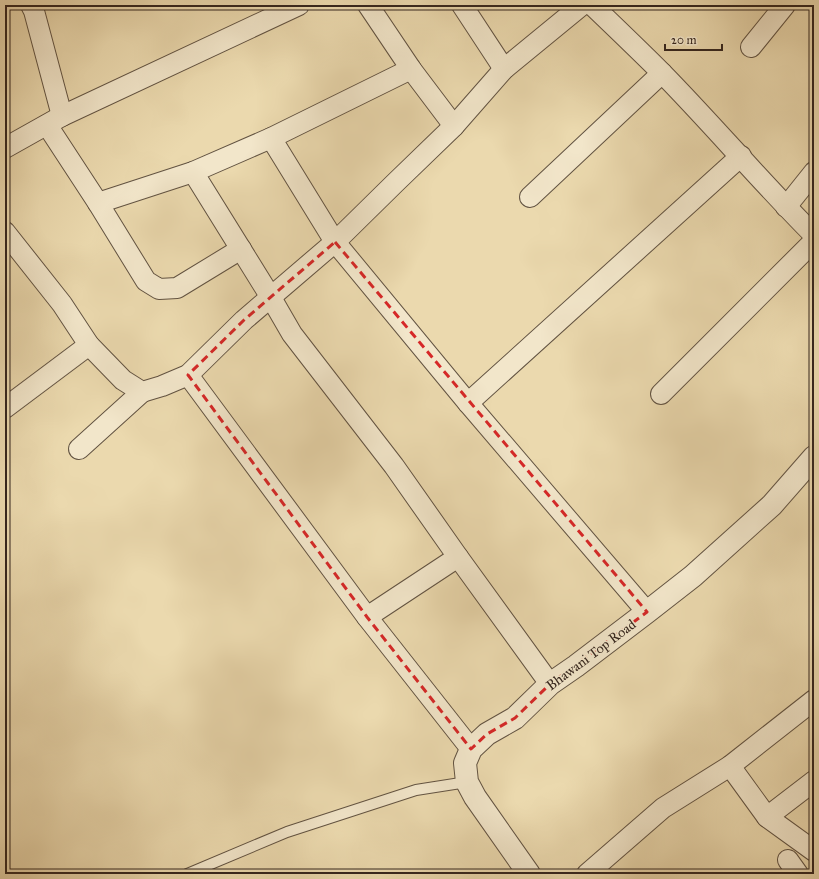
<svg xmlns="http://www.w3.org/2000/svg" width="819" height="879" viewBox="0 0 819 879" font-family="'IM FELL Great Primer',serif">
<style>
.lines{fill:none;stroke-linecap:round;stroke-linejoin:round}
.service-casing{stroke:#625342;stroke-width:12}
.minor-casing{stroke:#625342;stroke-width:22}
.tertiary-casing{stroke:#625342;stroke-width:24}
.service{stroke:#f2e6ca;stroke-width:10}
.minor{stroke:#f2e6ca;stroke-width:20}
.tertiary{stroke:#f2e6ca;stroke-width:22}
.marked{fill:none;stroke:#d62828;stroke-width:3;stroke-dasharray:8 5;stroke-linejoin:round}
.labels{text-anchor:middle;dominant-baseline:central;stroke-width:3.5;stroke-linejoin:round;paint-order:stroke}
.street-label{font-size:14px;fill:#35261e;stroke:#f2e6ca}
</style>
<rect width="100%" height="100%" fill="#ebd9ae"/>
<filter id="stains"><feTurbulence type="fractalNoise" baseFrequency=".005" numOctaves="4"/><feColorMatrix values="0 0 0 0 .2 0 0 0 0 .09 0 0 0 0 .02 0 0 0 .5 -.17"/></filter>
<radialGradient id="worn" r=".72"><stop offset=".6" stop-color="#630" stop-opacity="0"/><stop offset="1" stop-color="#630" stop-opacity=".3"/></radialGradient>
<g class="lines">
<defs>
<path id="service" d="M187 874 287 832 416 790 467 782"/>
<g id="minor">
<path d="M31 5 34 11 62 116"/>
<path d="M368 5 411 69 454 126"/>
<path d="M462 5 504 69"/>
<path d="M592 5C616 28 639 50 662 73 714 126 762 183 814 235"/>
<path d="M751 47 785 5"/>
<path d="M47 125 98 203 146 281 159 289 177 288 241 249"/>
<path d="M271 138 335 242 468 403 647 612"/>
<path d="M5 148 62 116 299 5"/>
<path d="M193 172 270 296 292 334 394 466 458 557 550 684"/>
<path d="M530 197 662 73"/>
<path d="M98 203 193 172 271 138 411 69"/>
<path d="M786 207 814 172"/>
<path d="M5 232 62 304 89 345 123 380 142 392 162 386 188 375 244 320 335 242 395 183 454 126 504 69 582 5"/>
<path d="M188 375 367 617 471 749"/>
<path d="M661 394 814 241"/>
<path d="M468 403 741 156"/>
<path d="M5 408 89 345"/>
<path d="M79 449 142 392"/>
<path d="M367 617 458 557"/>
<path d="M730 766 767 817 814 851"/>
<path d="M767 817 814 781"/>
<path d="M788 860 798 874"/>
<path d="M587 874 663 808 730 766 814 700"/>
</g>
<path id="tertiary" d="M529 874 475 797 467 782 465 763 471 749 487 734 515 718 550 684 576 666 647 612 693 576 772 505 814 457"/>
</defs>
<use href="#service" class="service-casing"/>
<use href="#minor" class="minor-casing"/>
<use href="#tertiary" class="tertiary-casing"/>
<use href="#service" class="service"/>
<use href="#minor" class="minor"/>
<use href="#tertiary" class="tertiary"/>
</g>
<path class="marked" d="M335 242 647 612 550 684 515 718 487 734 471 749 367 617 188 375 244 320Z"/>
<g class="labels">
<g class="street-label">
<text transform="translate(591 655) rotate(-37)">Bhawani Top Road</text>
</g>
</g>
<rect width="819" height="879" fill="none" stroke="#ebd9ae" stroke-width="20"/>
<rect x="6" y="6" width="807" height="867" fill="none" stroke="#35261e" stroke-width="2"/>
<rect x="10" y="10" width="799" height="859" fill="none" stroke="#35261e"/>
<path d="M665 44v6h57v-6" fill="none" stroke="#35261e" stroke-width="2"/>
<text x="671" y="44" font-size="12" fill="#35261e" stroke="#f2e6ca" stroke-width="3" paint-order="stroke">20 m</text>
<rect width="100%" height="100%" filter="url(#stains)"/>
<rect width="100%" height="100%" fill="url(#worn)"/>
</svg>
